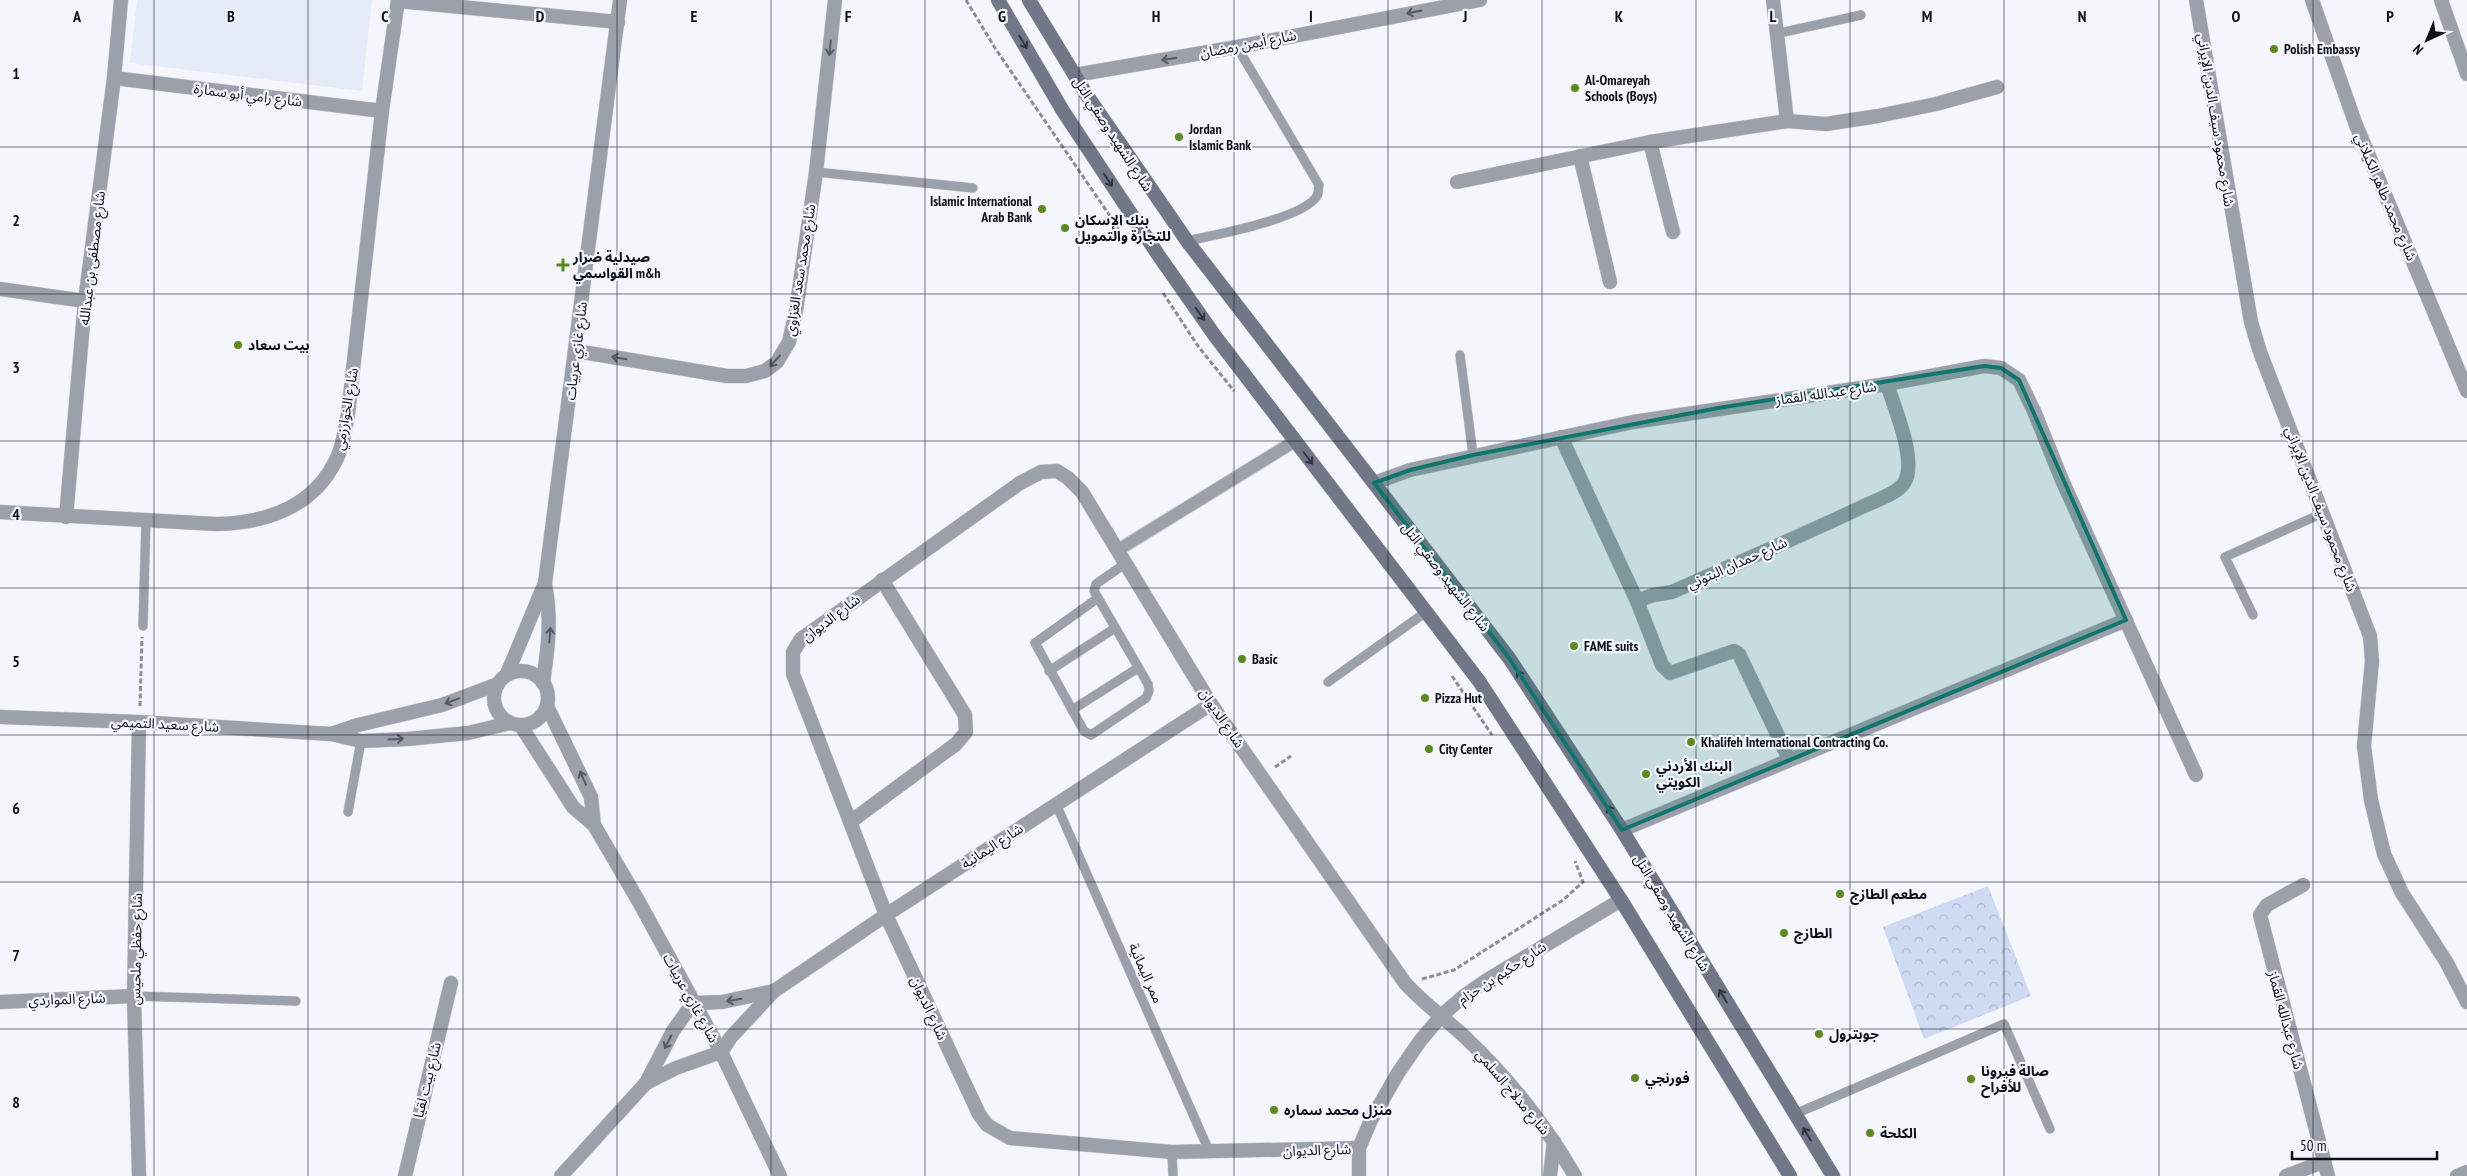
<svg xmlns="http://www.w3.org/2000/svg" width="2467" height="1176" viewBox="0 0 2467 1176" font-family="'PT Sans Narrow','Noto Sans Arabic',sans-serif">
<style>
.built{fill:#e5ebf8}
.forest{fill:url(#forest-crowns)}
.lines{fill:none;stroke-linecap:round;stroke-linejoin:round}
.service-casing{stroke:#cfd1d8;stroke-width:10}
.pedestrian-casing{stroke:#cfd1d8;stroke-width:14}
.minor-casing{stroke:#cfd1d8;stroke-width:15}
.tertiary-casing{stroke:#cfd1d8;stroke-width:15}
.secondary-casing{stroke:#cfd1d8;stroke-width:15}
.path{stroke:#8b8e95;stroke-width:3;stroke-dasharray:5 2.5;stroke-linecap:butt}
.service{stroke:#9ba0ab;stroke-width:9}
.pedestrian{stroke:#9ba0ab;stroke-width:12}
.minor{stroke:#9ba0ab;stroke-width:14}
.tertiary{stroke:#9ba0ab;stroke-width:14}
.secondary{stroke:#707787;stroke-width:14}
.oneway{stroke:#545862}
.oneway2{stroke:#2f3440}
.marked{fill:#0f766e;fill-opacity:0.2;stroke:#0f766e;stroke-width:4;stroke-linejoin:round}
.grid{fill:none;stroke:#0c1019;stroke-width:1;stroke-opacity:0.55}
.poi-dot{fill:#5b8b1f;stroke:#f4f6fc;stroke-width:2}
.labels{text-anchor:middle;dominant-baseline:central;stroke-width:4.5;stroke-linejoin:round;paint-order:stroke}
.street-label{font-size:14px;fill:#0c1019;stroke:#f4f6fc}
.poi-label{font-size:14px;font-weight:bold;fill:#0c1019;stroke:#f4f6fc;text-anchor:start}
.grid-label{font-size:16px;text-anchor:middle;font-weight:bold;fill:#0c1019;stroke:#f4f6fc;stroke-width:4.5;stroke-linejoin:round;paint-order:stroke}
</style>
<defs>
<pattern id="forest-crowns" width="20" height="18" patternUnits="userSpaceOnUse" patternTransform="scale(1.25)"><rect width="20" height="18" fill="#cfdaf3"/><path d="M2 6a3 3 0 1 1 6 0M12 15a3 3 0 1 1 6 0" fill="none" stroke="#b1bad0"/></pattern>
</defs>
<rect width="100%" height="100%" fill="#f4f6fc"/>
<path class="built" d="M137 0H372L362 91 130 63Z"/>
<path class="forest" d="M1988 886 2031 996 1924 1039 1883 927Z"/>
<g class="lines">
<defs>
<g id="service">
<path d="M1775 34 1861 15"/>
<path d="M816 172 973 188"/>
<path d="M1187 241C1214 235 1303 219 1317 196 1319 193 1318 188 1319 185L1237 47"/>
<path d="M1460 355 1473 455"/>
<path d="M1098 598 1035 643 1084 731 1091 735 1146 698 1149 691 1148 684 1094 591 1096 584 1126 563"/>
<path d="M2253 615 2225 557 2323 513"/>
<path d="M143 626 146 520"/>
<path d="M1049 671 1115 628"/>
<path d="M1328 682 1426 612"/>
<path d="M1072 710 1138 668"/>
<path d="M1056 804 1210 1153"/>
<path d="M348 812 361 741"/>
<path d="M134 996 296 1001"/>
<path d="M1795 1114 2004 1024 2050 1129"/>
<path d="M1172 1152 1173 1176"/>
</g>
<path id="pedestrian" d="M1118 550 1295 441"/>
<g id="minor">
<path d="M1773 0 1787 121"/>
<path d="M2196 0 2251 322 2260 352 2370 636 2372 661 2364 746 2371 800 2384 854 2402 893 2447 963 2467 1002"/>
<path d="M2312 0 2356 125 2467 391"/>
<path d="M2441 0 2467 74"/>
<path d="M398 1 618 22"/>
<path d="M1075 75 1237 47 1480 0"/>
<path d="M114 78 382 111"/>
<path d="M1650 142 1673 232"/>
<path d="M1580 156 1610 282"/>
<path d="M1457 182 1650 142 1787 121 1826 124 1878 116 1936 104 1997 87"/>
<path d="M0 289 85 301"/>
<path d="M576 351 727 376H746L765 371 777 362 789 342 796 311 816 172 835 0"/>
<path d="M1561 437 1637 601 1653 595 1672 592C1735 564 1799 537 1862 507 1874 501 1897 494 1904 483 1918 462 1894 407 1887 384"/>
<path d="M1374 483 1410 470 1633 422 1887 384 1984 366 2001 368 2019 380 2034 411 2062 480 2196 775"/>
<path d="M0 512 216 524C264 523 312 508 335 462 343 448 345 430 348 414L382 111 398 0"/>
<path d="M66 517 85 301 114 78 121 0"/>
<path d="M1637 601 1662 665 1670 673 1728 653 1734 651 1739 654 1789 759"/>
<path d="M850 822 956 744 966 732 965 715 882 580"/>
<path d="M1622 830 2126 620"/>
<path d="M2303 885 2267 905 2260 915 2328 1176"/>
<path d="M0 1002 134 996"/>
<path d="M646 1083 676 1068 721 1052 731 1037 774 991 886 915 1211 704"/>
<path d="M1359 1148 1172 1152 1010 1138 987 1125 979 1114 886 915 793 674V652L801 639 1020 483 1041 472 1057 471 1068 478 1082 492 1211 704 1405 983C1424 1004 1447 1020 1467 1039 1509 1079 1546 1126 1575 1176"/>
<path d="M139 1176 134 996 139 722"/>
<path d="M405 1176 451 983"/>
<path d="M561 1176 646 1083 673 1031 693 1003 722 1002 774 991"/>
<path d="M1359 1176V1148L1371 1120 1398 1073 1420 1041 1441 1016 1464 996 1487 980 1621 900"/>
<path d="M1550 1176 1554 1141"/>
<path d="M2286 1176 2323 1162"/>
<path d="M2457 1176 2467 1172"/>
</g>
<g id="tertiary">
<circle cx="521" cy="698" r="27"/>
<path d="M507 674 545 583 620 0"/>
<path d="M543 683C548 646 552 621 545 584"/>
<path d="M547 706 591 797 594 825"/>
<path d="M0 717 139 722 331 734 361 741 408 739 468 733 510 723"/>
<path d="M521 726 573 807 594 825 639 902 721 1052 780 1176"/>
<path d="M331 734 358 725 442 705 498 684"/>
</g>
<g id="secondary">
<path d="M998 0 1063 111 1159 256 1215 336 1479 681 1621 900 1790 1176"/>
<path d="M1029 0 1088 97 1187 241 1509 658 1622 830 1833 1176"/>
</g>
</defs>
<use href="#service" class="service-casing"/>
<use href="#pedestrian" class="pedestrian-casing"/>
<use href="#minor" class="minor-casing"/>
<use href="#tertiary" class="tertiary-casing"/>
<use href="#secondary" class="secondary-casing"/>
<g class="path">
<path d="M966 0 995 48 1121 232"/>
<path d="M1163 293 1198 346 1234 391"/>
<path d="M1452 676 1492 735"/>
<path d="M140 706 142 637"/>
<path d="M1275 767 1291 756"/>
<path d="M1422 979 1454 970 1563 900 1583 882 1575 861"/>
</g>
<use href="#service" class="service"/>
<use href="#pedestrian" class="pedestrian"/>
<use href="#minor" class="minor"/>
<use href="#tertiary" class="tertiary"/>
<use href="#secondary" class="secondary"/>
</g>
<defs><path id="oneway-shaft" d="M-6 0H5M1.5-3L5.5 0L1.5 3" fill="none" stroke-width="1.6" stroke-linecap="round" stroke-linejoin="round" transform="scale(1.25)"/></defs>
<g class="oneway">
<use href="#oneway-shaft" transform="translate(1414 12) rotate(169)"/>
<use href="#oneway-shaft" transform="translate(830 48) rotate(96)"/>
<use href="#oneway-shaft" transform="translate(1169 59) rotate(170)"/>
<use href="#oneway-shaft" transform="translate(619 358) rotate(-170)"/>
<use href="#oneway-shaft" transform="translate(775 361) rotate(132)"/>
<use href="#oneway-shaft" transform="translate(550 635) rotate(-85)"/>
<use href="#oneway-shaft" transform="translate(452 701) rotate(159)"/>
<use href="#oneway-shaft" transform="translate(396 739) rotate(-3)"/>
<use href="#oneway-shaft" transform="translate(583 778) rotate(-114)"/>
<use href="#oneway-shaft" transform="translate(734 1000) rotate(170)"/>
<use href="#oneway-shaft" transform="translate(668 1042) rotate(117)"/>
</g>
<g class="oneway2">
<use href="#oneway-shaft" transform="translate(1023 42) rotate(59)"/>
<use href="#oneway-shaft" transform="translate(1108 180) rotate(56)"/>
<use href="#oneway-shaft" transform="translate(1200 314) rotate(55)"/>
<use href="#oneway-shaft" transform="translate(1308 458) rotate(53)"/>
<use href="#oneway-shaft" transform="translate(1521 677) rotate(-124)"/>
<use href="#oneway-shaft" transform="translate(1611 812) rotate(-122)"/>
<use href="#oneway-shaft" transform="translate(1723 996) rotate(-121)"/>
<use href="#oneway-shaft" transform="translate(1807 1134) rotate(-121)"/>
</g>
<path class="marked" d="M1984 366 2001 368 2019 380 2126 620 1622 830 1509 658 1374 483 1410 470 1473 455 1718 408Z"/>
<path class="grid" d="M154 0V1176M308 0V1176M463 0V1176M617 0V1176M771 0V1176M925 0V1176M1079 0V1176M1234 0V1176M1388 0V1176M1542 0V1176M1696 0V1176M1850 0V1176M2004 0V1176M2159 0V1176M2313 0V1176M0 147H2467M0 294H2467M0 441H2467M0 588H2467M0 735H2467M0 882H2467M0 1029H2467"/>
<g class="poi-dot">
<circle cx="2274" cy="49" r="5"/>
<circle cx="1575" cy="88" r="5"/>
<circle cx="1179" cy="137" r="5"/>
<circle cx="1042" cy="209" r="5"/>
<circle cx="1065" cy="228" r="5"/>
<path d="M560.5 257.5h5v5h5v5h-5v5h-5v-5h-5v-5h5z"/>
<circle cx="238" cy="345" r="5"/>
<circle cx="1574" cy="646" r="5"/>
<circle cx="1242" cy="659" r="5"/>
<circle cx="1425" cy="698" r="5"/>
<circle cx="1691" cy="742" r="5"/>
<circle cx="1429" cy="749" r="5"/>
<circle cx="1646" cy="774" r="5"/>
<circle cx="1840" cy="894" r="5"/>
<circle cx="1784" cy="933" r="5"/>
<circle cx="1819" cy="1034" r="5"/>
<circle cx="1635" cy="1078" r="5"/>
<circle cx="1971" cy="1079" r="5"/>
<circle cx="1274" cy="1110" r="5"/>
<circle cx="1870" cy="1133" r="5"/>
</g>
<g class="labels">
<g class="street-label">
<text transform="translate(1248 44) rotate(-11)">شارع أيمن رمضان</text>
<text transform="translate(248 95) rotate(7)">شارع رامي أبو سمارة</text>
<text transform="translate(2216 120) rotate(81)">شارع محمود سيف الدين الإيراني</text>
<text transform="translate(1113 134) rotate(57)">شارع الشهيد وصفي التل</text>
<text transform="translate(2386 197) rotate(67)">شارع محمد طاهر الكيلاني</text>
<text transform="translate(92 258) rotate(-83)">شارع مصطفى بن عبدالله</text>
<text transform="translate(800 270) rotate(-81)">شارع محمد سعد الغزاوي</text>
<text transform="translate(576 351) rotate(-83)">شارع غازي عربيات</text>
<text transform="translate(1826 393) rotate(-8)">شارع عبدالله القماز</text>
<text transform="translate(346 409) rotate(-80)">شارع الخوارزمي</text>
<text transform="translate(2321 509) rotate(69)">شارع محمود سيف الدين الإيراني</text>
<text transform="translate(1737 563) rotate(-24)">شارع حمدان البتوني</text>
<text transform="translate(1446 577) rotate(52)">شارع الشهيد وصفي التل</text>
<text transform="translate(831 618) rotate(-37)">شارع الديوان</text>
<text transform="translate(1222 718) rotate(56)">شارع الديوان</text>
<text transform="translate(165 724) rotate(3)">شارع سعيد التميمي</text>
<text transform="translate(992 846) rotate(-33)">شارع اليمانية</text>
<text transform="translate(1672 913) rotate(59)">شارع الشهيد وصفي التل</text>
<text transform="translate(136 949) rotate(-89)">شارع حفظي ملحيس</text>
<text transform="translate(1146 973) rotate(66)">ممر اليمانية</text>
<text transform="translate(1502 973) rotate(-33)">شارع حكيم بن حزام</text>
<text transform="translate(691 998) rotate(61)">شارع غازي عربيات</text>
<text transform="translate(67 999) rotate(-2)">شارع المواردي</text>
<text transform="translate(929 1008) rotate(65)">شارع الديوان</text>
<text transform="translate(2286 1020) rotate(75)">شارع عبدالله القماز</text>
<text transform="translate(427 1080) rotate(-76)">شارع بيت لقيا</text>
<text transform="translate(1513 1092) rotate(50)">شارع مدلاج السلمي</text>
<text transform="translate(1317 1150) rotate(-2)">شارع الديوان</text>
</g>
<g class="poi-label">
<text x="2284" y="49">Polish Embassy</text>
<text x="1585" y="80">Al-Omareyah<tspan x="1585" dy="16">Schools (Boys)</tspan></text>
<text x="1189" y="129">Jordan<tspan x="1189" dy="16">Islamic Bank</tspan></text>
<text x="1032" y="201" text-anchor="end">Islamic International<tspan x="1032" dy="16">Arab Bank</tspan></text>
<text x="1075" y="220">بنك الإسكان<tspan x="1075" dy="16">للتجارة والتمويل</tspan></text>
<text x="573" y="257">صيدلية ضرار<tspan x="573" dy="16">القواسمي m&amp;h</tspan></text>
<text x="248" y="345">بيت سعاد</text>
<text x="1584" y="646">FAME suits</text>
<text x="1252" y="659">Basic</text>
<text x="1435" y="698">Pizza Hut</text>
<text x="1701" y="742">Khalifeh International Contracting Co.</text>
<text x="1439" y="749">City Center</text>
<text x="1656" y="766">البنك الأردني<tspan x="1656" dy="16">الكويتي</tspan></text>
<text x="1850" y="894">مطعم الطازج</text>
<text x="1794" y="933">الطازج</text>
<text x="1829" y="1034">جوبترول</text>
<text x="1981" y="1071">صالة فيرونا<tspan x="1981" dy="16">للأفراح</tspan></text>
<text x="1645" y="1078">فورنجي</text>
<text x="1284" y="1110">منزل محمد سماره</text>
<text x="1880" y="1133">الكلحة</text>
</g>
</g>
<g class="grid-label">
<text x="77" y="22">A</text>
<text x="231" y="22">B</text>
<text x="385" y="22">C</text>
<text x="540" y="22">D</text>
<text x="694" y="22">E</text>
<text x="848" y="22">F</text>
<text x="1002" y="22">G</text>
<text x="1156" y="22">H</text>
<text x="1311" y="22">I</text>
<text x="1465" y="22">J</text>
<text x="1619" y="22">K</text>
<text x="1773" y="22">L</text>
<text x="1927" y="22">M</text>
<text x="2082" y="22">N</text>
<text x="2236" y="22">O</text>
<text x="2390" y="22">P</text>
<text x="16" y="79">1</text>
<text x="16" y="226">2</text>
<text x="16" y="373">3</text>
<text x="16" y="520">4</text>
<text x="16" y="667">5</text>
<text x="16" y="814">6</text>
<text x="16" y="961">7</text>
<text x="16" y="1108">8</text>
</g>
<g transform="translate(2427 40) rotate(224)" stroke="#f4f6fc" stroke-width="4" paint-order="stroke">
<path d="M0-4L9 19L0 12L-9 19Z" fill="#0c1019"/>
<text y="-8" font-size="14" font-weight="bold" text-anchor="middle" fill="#0c1019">N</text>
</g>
<path d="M2292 1151v8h145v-8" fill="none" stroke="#0c1019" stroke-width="2.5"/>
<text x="2300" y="1151" font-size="15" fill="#0c1019" stroke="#f4f6fc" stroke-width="4" paint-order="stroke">50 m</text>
</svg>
